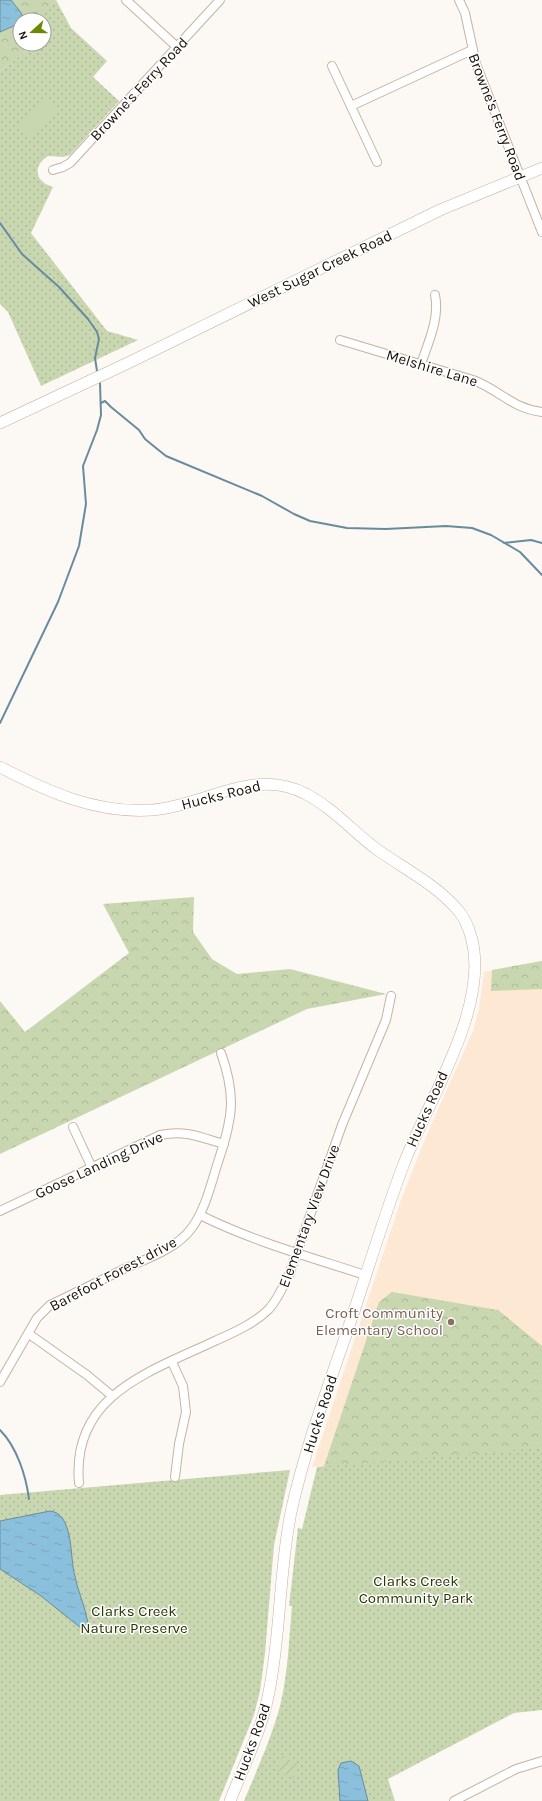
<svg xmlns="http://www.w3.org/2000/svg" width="542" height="1801" viewBox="0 0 542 1801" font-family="Karla,sans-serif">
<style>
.built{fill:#fde8d4}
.forest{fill:url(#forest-crowns)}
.park{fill:url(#park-dots)}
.garden{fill:url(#garden-furrows)}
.pitch{fill:#c9d7b0}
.water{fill:url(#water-ripples);stroke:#688c9d}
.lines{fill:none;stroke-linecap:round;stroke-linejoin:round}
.stream{stroke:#688c9d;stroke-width:2}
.minor-casing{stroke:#c6b3a0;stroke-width:10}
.secondary-casing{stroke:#c6b3a0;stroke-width:12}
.minor{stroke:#fff;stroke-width:8}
.secondary{stroke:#fff;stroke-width:11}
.education-dot{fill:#8d6e63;stroke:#fff;stroke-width:1.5}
.labels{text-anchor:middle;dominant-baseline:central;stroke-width:3;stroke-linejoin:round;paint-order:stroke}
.street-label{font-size:15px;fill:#18110a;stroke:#fff}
.education-label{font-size:15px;fill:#785e54;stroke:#fff;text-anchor:end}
.park-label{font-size:15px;fill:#283600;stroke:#fff}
</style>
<defs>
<pattern id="forest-crowns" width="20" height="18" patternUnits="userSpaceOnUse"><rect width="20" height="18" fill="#c9d7b0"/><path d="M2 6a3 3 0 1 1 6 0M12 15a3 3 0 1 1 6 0" fill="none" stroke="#acb896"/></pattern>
<pattern id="park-dots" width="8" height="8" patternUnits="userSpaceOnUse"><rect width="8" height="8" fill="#c9d7b0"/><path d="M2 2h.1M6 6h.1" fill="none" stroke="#acb896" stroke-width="1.8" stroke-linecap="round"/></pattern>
<pattern id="garden-furrows" width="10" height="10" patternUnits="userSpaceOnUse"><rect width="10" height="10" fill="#c9d7b0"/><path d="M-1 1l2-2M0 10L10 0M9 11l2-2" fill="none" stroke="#acb896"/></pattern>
<pattern id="water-ripples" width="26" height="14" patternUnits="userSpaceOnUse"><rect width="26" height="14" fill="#8bc0dc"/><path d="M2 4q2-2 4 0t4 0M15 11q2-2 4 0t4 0" fill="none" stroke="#77a4bb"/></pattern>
</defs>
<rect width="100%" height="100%" fill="#fcf8f4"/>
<path class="built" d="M542 961V1448L312 1467 402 1197 428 1132 473 1031 479 1009 484 972Z"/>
<g class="forest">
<path d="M0 0H56L41 15 43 20H20V44H36L0 71Z"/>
<path d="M194 897 193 932 212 959 237 974 290 969 386 994 307 1009 0 1154V1001L25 1032 129 953 103 904Z"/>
<path d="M542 961V989L491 991 492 970Z"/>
<path d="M392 1292 498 1310 542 1346V1645L318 1484 379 1302Z"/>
</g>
<g class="park">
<path d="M56 0 71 28 107 61 93 77 119 101 70 155 63 157 48 156C32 166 35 182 53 187L31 233 107 331 138 340 41 386 8 312 0 304V71L36 44H44V38L49 34 40 15Z"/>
<path d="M542 1448V1710L514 1713 388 1779 395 1801H244C257 1770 271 1739 280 1706 288 1674 289 1639 292 1606H289L298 1528 302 1529 317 1467Z"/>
<path d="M290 1470 274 1545 265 1653 260 1691 254 1715 219 1801H0V1495Z"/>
</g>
<path class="garden" d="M283 1756 300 1765 293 1778 276 1770Z"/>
<path class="pitch" d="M45 96 59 110 32 139 18 125Z"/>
<g class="water">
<path d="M0 0H11L22 14 16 25 0 32Z"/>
<path d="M50 1511C73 1513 70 1555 74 1572 77 1590 85 1605 88 1623L81 1628 41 1596 0 1569V1521Z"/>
<path d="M351 1761 359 1766 368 1801H340L338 1770 341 1763Z"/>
</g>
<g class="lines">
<g class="stream">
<path d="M0 223 22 254 59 287 88 319 97 332 99 339 95 358 97 371"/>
<path d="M101 403 105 401 111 407 139 430 145 439 156 448 166 456 262 496 294 514 310 521 347 528 386 529 446 526 472 528 491 535 520 552 542 575"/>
<path d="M504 543 531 540 542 543"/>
<path d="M0 723 58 602 79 546 86 504 83 466 97 430 101 415 100 383"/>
<path d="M0 1430C17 1447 26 1476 29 1499"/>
</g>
<defs>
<g id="minor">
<path d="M126 0 177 47"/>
<path d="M459 0 465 13 476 64 542 232"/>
<path d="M332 66 377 162"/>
<path d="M351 106 472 50"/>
<path d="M53 170 63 167 70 163 220 0"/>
<path d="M340 340 473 380C500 390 511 408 542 412"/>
<path d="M421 364C428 343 440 318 435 295"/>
<path d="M73 1127 92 1168"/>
<path d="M0 1211 160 1135C187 1130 199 1137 224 1144"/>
<path d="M200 1215C252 1241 310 1257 365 1275"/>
<path d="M29 1334 87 1375 111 1395"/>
<path d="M172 1362 183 1386 186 1412 179 1444 175 1477"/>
<path d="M0 1382 37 1318 50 1305C75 1293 99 1281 124 1269 146 1259 176 1249 191 1229 206 1209 211 1183 219 1159 233 1117 236 1095 221 1053"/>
<path d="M79 1483C71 1394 152 1371 217 1340 235 1332 255 1323 269 1309 278 1299 283 1286 289 1275L342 1125 386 1020 391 996"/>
<path d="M454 1801 516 1769 542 1761"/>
</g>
<g id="secondary">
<path d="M0 423 130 362 440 210 542 168"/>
<path d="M0 767C48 792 97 814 152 810 204 806 255 766 306 794 331 807 352 830 375 848 401 867 434 883 456 908 465 917 469 928 472 940 489 1009 427 1102 403 1166 380 1227 362 1290 340 1352 322 1404 303 1457 291 1512 279 1571 281 1632 269 1692 262 1730 244 1765 230 1801"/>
</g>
</defs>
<use href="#minor" class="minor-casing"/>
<use href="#secondary" class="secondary-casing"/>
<use href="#minor" class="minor"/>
<use href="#secondary" class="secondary"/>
</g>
<circle class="education-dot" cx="451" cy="1322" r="4"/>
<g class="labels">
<g class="street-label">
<text transform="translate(139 89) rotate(-47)">Browne's Ferry Road</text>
<text transform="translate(497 117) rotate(69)">Browne's Ferry Road</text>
<text transform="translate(320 269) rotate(-26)">West Sugar Creek Road</text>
<text transform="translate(432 368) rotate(17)">Melshire Lane</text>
<text transform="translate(221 795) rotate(-14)">Hucks Road</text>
<text transform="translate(427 1109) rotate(-66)">Hucks Road</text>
<text transform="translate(99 1165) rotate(-25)">Goose Landing Drive</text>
<text transform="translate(309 1216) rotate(-70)">Elementary View Drive</text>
<text transform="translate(113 1274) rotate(-28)">Barefoot Forest drive</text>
<text transform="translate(320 1414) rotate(-72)">Hucks Road</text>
<text transform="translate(252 1742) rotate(-70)">Hucks Road</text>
</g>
<g class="education-label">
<text x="443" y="1313">Croft Community<tspan x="443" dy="17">Elementary School</tspan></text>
</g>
<g class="park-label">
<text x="416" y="1581">Clarks Creek<tspan x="416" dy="17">Community Park</tspan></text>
<text x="134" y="1611">Clarks Creek<tspan x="134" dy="17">Nature Preserve</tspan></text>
</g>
</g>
<g transform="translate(32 32) rotate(249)"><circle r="19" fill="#ffffff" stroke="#a3a09d"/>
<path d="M0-3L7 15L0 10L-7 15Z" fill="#6b8902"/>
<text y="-6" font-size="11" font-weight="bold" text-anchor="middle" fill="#18110a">N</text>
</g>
</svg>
